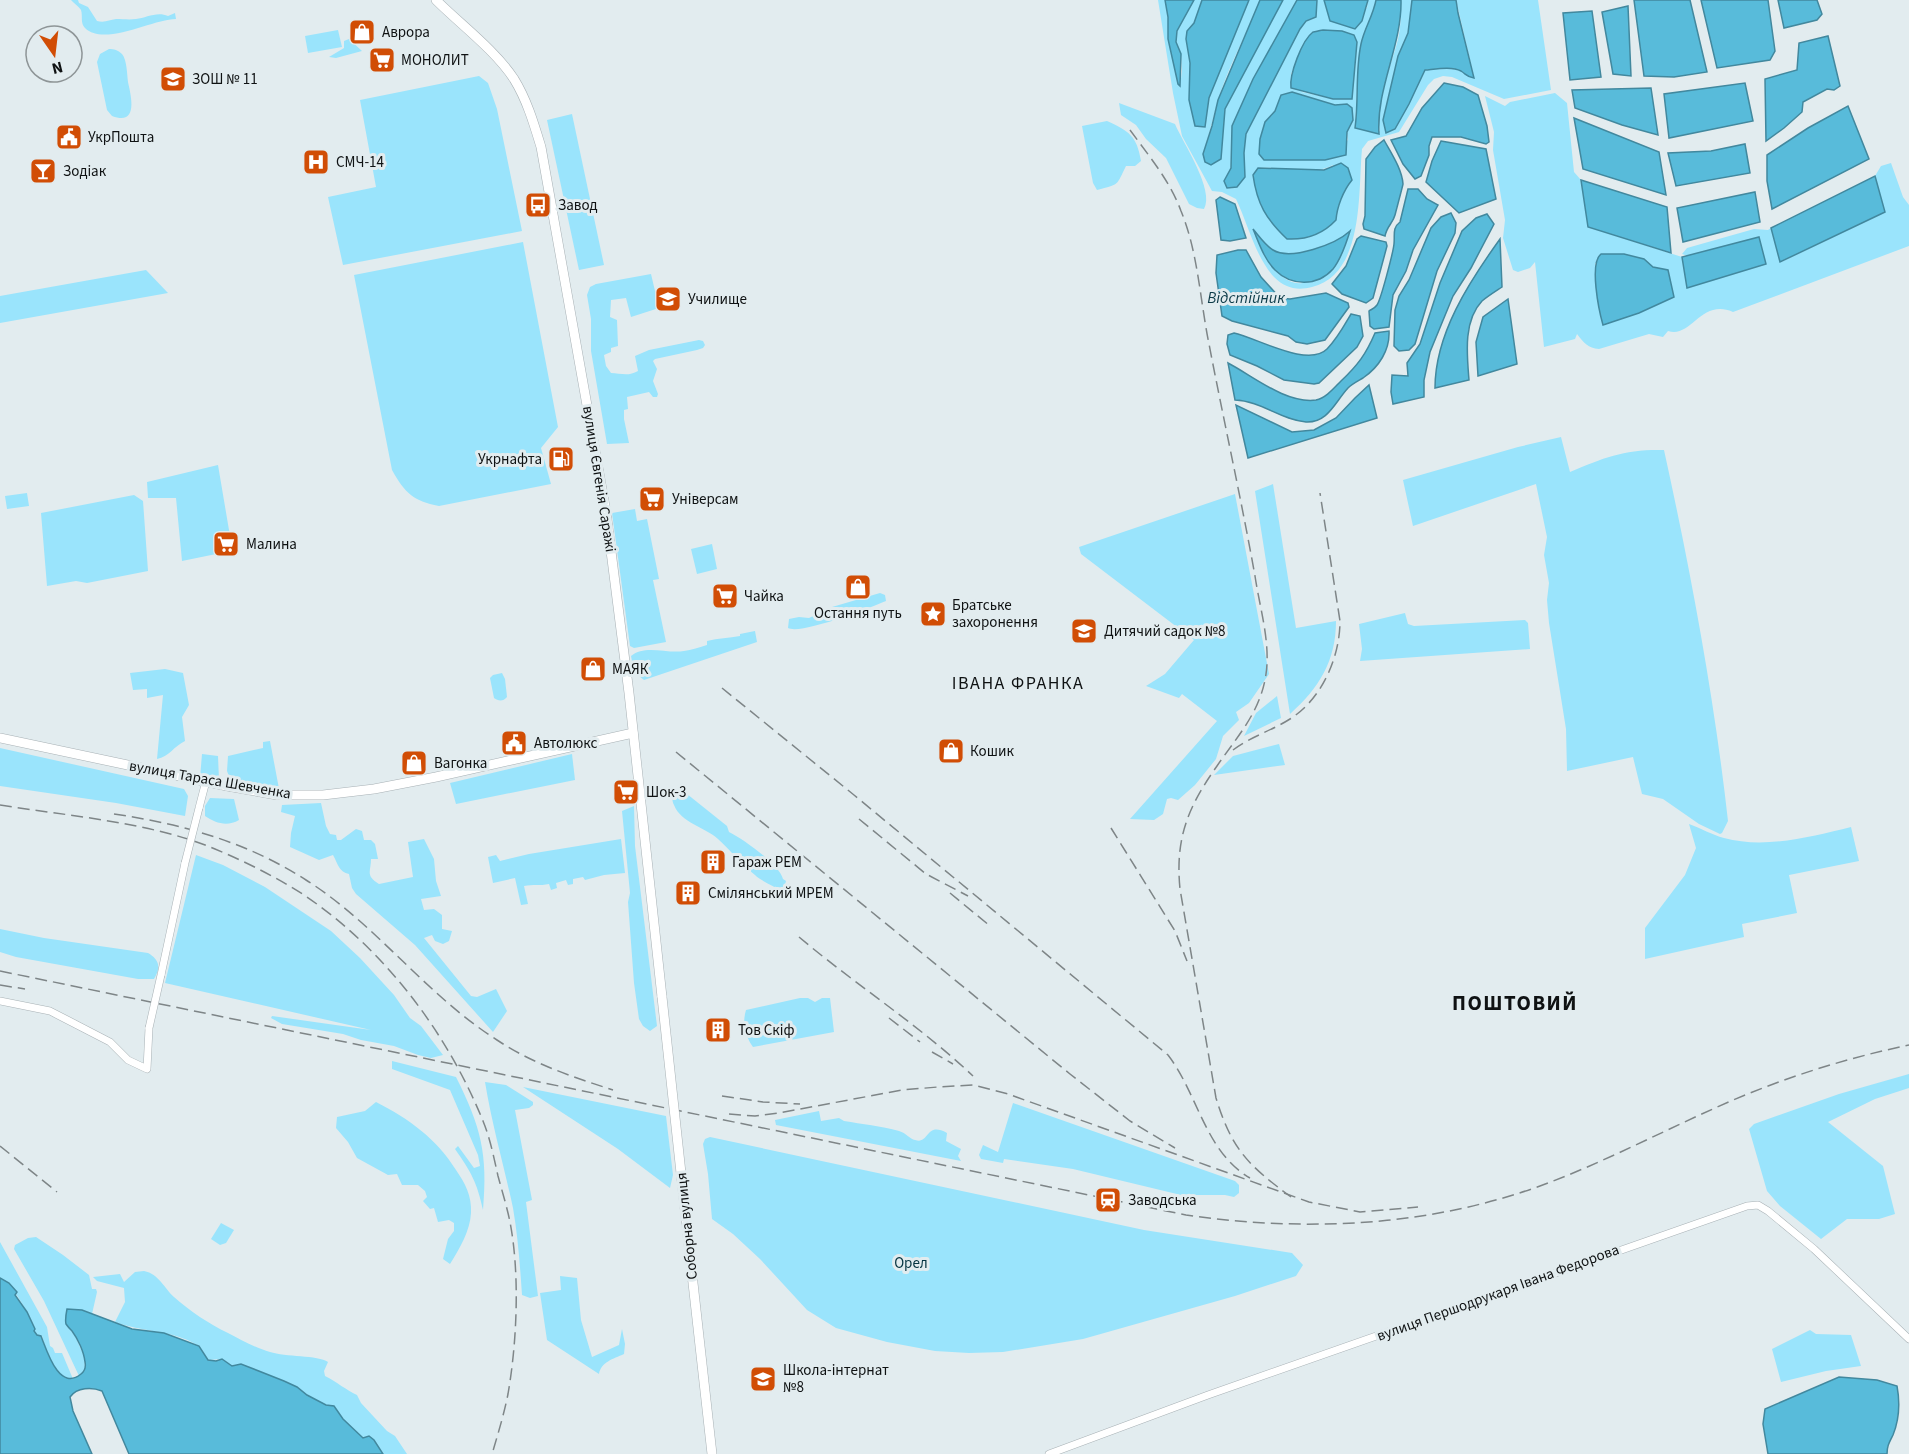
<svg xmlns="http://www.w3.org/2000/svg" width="1909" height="1454" viewBox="0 0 1909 1454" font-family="'Source Sans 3',sans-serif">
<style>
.green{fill:#9ae4fc;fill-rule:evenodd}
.water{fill:#58bbda;stroke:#42889e;stroke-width:1.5}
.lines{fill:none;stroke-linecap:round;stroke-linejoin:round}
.minor-casing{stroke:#a8b1b5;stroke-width:8}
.major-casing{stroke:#a8b1b5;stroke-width:10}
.minor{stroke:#fff;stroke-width:7}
.major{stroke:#fff;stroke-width:9}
.rail{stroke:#7e8587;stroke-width:1.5;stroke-dasharray:12 6;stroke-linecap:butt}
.minor-bridge-casing{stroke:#a8b1b5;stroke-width:8;stroke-linecap:butt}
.major-bridge-casing{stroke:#a8b1b5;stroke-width:10;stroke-linecap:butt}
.minor-bridge{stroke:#fff;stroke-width:7}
.major-bridge{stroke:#fff;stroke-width:9}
.labels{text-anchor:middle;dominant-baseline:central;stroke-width:6;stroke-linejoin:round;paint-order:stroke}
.poi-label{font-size:15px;fill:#0f1213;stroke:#e2ecef;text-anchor:start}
.street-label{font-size:15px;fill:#0f1213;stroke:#e2ecef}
.park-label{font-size:15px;fill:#033340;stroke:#e2ecef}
.water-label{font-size:16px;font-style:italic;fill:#0e3c49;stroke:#e2ecef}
.quarter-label{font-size:18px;letter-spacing:1.5px;fill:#0f1213;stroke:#e2ecef}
.district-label{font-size:21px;font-weight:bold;letter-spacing:1.5px;fill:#0f1213;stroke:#e2ecef}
</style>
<rect width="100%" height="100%" fill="#e2ecef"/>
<g class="green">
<path d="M71 0H78L79 3 88 7 97 21C105 23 109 20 116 19 123 19 129 20 136 19 146 18 157 11 168 16L175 13 176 19C153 19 104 47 85 28 80 23 83 16 81 10 79 7 74 3 71 0Z"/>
<path d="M1158 0H1165L1168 17V39L1180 86 1182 71 1181 54 1176 42 1177 31 1194 0H1202L1194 23 1187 31 1186 39 1190 63 1189 100 1195 125 1204 127 1209 98 1249 0H1260C1248 31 1232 60 1221 91 1214 112 1210 133 1203 154L1211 165 1221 159 1225 109 1283 0H1297L1253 79 1232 126 1231 168 1224 181 1227 188H1230L1245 177 1244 153 1246 134 1300 29 1306 21 1316 17 1317 0H1324L1330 21 1367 8 1368 0H1376L1371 20 1366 29 1358 69 1355 128 1375 133 1380 131C1374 109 1391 65 1397 43 1401 29 1401 14 1401 0H1412L1408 33 1398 56 1384 120V128L1395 129 1409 104 1425 70C1436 69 1451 66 1461 71 1467 75 1467 77 1474 77L1456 0H1538L1551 90 1504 99 1452 77 1443 76 1434 79 1428 85 1399 132 1368 141 1362 149C1358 190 1365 274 1312 287 1297 291 1285 288 1274 277 1255 256 1248 224 1236 199L1222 192 1212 191 1182 136 1173 93ZM1357 42 1355 70 1352 84 1333 99 1302 92 1291 74 1304 43ZM1319 101 1335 105 1353 120 1347 132 1348 140 1325 160 1298 159 1265 122 1276 111ZM1333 165 1346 187 1337 209 1336 220 1287 239C1266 219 1257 204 1253 175L1259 168C1283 166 1310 177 1333 165ZM1254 231C1261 237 1266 247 1274 251 1291 260 1335 244 1349 232 1344 250 1337 258 1323 269 1318 273 1313 278 1308 281 1282 294 1261 249 1254 231Z"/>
<path d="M338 30 342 47 308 53 305 36Z"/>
<path d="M349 39 362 51 336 58 329 57 344 48V41Z"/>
<path d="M109 49C114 49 118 50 122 54 127 60 127 74 128 82 131 96 139 126 112 116L107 110 97 62 100 54Z"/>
<path d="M479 76 488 83 497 109 522 231 343 265 328 197 376 187 360 100Z"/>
<path d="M1555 93 1567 103 1574 172 1581 180 1588 227 1682 257 1687 288 1766 264 1759 237 1688 256 1682 254 1687 248 1754 229 1768 230 1771 228 1781 262 1885 212 1875 176 1881 166 1891 163 1903 197 1909 205V246L1733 312C1701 298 1691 339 1668 331L1663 337 1649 334 1599 349C1588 348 1584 343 1577 334L1575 339 1544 347 1535 262 1530 268 1518 272 1513 270 1503 238 1505 220 1493 150 1494 132 1485 96 1505 106 1510 102ZM1644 259 1653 267 1674 297 1639 313 1603 324 1596 285 1595 263Z"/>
<path d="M1119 103 1175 124C1183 143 1215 190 1204 209L1197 208 1189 204 1166 158 1146 139 1136 125 1121 115Z"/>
<path d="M572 114 604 265 579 270 547 120Z"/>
<path d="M1107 121C1129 131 1137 136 1141 161L1135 166H1126C1116 186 1120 184 1097 190L1093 183 1082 126Z"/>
<path d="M523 242 558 427 541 448 551 484 439 506C413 501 405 493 392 470L354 275Z"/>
<path d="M146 270 168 293 0 323V296Z"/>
<path d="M651 274 659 308 631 317 626 298 611 300 610 317 617 320 618 346 611 348V352L604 355 606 366 611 373C620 373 628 377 638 371L635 356 649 350 699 340 703 341 705 345 703 348 697 350 655 359 653 361 657 369 653 381 658 394 657 397H653L649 392 627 397 628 409 624 410V419L629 443 607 444 591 351V319L587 295 590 287 596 284Z"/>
<path d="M1561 437 1570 472C1605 457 1626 449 1664 450 1691 573 1714 696 1728 821L1722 833 1720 834 1699 824 1663 799 1642 794 1633 757 1567 771 1566 729 1549 623 1547 600 1549 583 1544 555 1547 537 1536 484 1413 526 1403 480 1518 447Z"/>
<path d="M218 465 230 536 221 538V553L182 561 176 498H148L147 482Z"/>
<path d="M1273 484 1296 628 1336 621C1336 661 1319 688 1290 714L1255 491Z"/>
<path d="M27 493 29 506 7 509 5 496Z"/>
<path d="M1235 494 1269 674 1249 703 1236 712 1239 720 1223 736 1216 759 1195 785 1178 800 1171 798 1167 799 1163 814 1154 820 1130 819 1217 721 1182 694 1179 698 1146 686 1165 674 1194 640 1081 554 1079 547Z"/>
<path d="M134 495 143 501 148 571 87 583 76 581 47 586 41 513Z"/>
<path d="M635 509 637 521 647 519 659 579 653 580 666 642 634 648 630 646 612 513Z"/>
<path d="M712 544 717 569 697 574 691 549Z"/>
<path d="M880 593 885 595 886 601C869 608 801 635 788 628L789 619 799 617 809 618 832 607Z"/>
<path d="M1405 613 1408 624 1414 626 1525 620 1528 623 1530 649 1360 661 1362 649 1359 624Z"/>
<path d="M755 631 757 642 644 680 634 672 631 656C645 644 667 654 684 651 691 650 700 647 707 645V641C718 638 729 638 740 636V634Z"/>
<path d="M165 669 183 673 189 705 182 717 185 741C174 746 169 757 157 759L163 695 147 698V689L133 690 130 673Z"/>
<path d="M502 673 505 679 507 697C503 702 498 701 494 698L490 678 493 675Z"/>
<path d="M1277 696 1281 718 1244 736 1256 713Z"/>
<path d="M270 741 280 794 232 784 227 771 228 756 263 748V742Z"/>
<path d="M1279 744 1285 765 1214 775 1233 756Z"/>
<path d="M0 748 184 789 188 796 185 816 116 803 0 786Z"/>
<path d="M202 754 218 756 219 780 200 778Z"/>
<path d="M572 754 575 780 456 804 450 783Z"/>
<path d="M673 787 682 790 727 826 729 832C743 839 779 864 783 879L786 881 783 892C774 886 761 881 755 875 742 865 730 850 718 839 705 827 681 823 674 805 671 800 673 793 673 787Z"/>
<path d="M210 798 234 799 239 820C227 827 215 823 205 816V806Z"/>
<path d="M321 803 326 826 330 834 336 835 337 840H341L356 829 362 831 364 840H371L375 844 378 859H371C371 872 365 875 379 884L413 877 408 842 424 839 434 859 436 881 441 896 421 899 424 910 434 909 442 915V929L452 931 449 941 443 944 435 941 432 935 424 938 471 996 477 997 496 989 507 1011 493 1032 415 945 356 894 352 888 349 874C339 872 338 864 333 855L319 860 290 847 291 833 295 816 281 812 282 805Z"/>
<path d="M634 806 635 846 657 1026 650 1031 643 1026 639 1019 634 983 628 902 630 893 622 811Z"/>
<path d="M1689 824C1701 828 1712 835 1724 838 1764 849 1811 837 1851 827L1859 861 1789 875 1797 913 1742 924 1744 937 1645 959V928L1685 875 1696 848Z"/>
<path d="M621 839 625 873 604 875 585 880 583 877 573 879V884L568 885 566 880 556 883 557 888 551 890 549 884C540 886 533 884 524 886L528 904 521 905 515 878 493 883 488 857 496 855 500 861 529 854Z"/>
<path d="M196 855 223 865 265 887 331 931 360 958 394 995 410 1018 421 1026 443 1055 431 1058 418 1055 394 1046 361 1040 343 1034 282 1024 271 1018 272 1016 371 1030 165 983Z"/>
<path d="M0 929 44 938 148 953C160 960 161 968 154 979H138L16 957 0 952Z"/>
<path d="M800 998H808L815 1002 822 998H830L834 1032 753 1047C745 1036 742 1023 746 1010Z"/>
<path d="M392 1061 456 1077C481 1127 488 1154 483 1210 477 1182 471 1172 455 1149L458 1146 474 1168 480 1166 478 1155 450 1090 392 1069Z"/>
<path d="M1909 1074V1088L1875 1099 1828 1122 1883 1166 1895 1214 1879 1219H1847L1821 1239 1780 1206 1767 1191 1749 1129 1754 1124 1839 1094Z"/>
<path d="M485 1082 506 1085 533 1102V1105L529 1108 515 1110 532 1200 526 1202 538 1296 530 1298 522 1295C520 1266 518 1237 513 1208 504 1166 492 1125 485 1082Z"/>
<path d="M523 1087 666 1116 673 1175 670 1188 618 1149Z"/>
<path d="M376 1102C409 1119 436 1138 456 1170 465 1183 472 1196 471 1213 470 1231 460 1248 450 1264L443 1259 448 1239 454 1231V1223L449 1220 438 1222 434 1208 430 1209 423 1201 427 1197 425 1191 418 1185H402L397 1174 388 1175 357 1158 348 1142 336 1128 337 1117 365 1111Z"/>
<path d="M1013 1103 1235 1181 1239 1185V1193L1234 1197 1225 1195H1181L1073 1169 1004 1159 1003 1163 981 1159 979 1155 983 1145 998 1152Z"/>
<path d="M819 1111 821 1121 839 1118 844 1121C862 1124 881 1126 899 1131 906 1133 910 1139 915 1140 930 1145 925 1121 947 1133L946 1141 961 1149 958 1156 961 1161 776 1125 775 1120Z"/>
<path d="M710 1137 1144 1230 1292 1253 1303 1265 1296 1276 1235 1296 1083 1339 1003 1352 969 1353 935 1351 887 1342 836 1328 807 1310 760 1259 733 1234 712 1219 708 1174 703 1144 705 1139Z"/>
<path d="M221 1223 234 1230 226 1243 220 1245 211 1239Z"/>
<path d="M36 1237 63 1255 89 1275 92 1289H96L97 1292 92 1314 82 1310H67L66 1324 75 1336 84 1356 85 1369 79 1376 44 1301 14 1249 15 1245 28 1238Z"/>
<path d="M0 1242 47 1327 50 1346 53 1348 55 1353H62L73 1379C55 1379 46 1350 42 1336L37 1335 34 1331 35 1329C29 1313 14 1287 0 1278Z"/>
<path d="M144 1271C159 1274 164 1288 174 1297 190 1311 209 1324 228 1333 241 1340 256 1348 270 1352 285 1357 318 1355 328 1362L324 1371 325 1376C337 1382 346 1390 357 1395L361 1403 387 1431 395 1436 407 1454H383L374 1440 363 1439 343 1419 334 1406 326 1405 307 1395 297 1387 284 1381 232 1366 222 1359 208 1360C205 1355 202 1348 197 1345 173 1330 141 1332 115 1322L125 1302 124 1288 97 1281 93 1277 120 1274 124 1282 135 1272Z"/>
<path d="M560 1276 577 1278 581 1320 592 1357 619 1345 622 1329 625 1344 624 1354C613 1359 601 1362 599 1374L547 1340 540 1293 561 1290Z"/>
<path d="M1810 1330 1816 1334 1851 1335 1861 1366 1826 1371 1781 1382 1772 1349Z"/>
</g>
<g class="water">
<path d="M1165 0H1194L1177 31 1176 42 1181 54 1180 86 1178 84 1168 39V17Z"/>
<path d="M1202 0H1249L1209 98 1205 127 1195 126 1189 100 1190 63 1186 39 1187 31 1194 23Z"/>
<path d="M1260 0H1283L1225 109 1221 159 1211 165 1205 162 1203 154 1212 126 1218 100Z"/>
<path d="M1297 0H1317L1316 17 1306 21 1300 29 1246 134 1244 153 1245 177 1237 187 1227 188 1224 181 1231 168 1232 126 1253 79Z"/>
<path d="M1324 0H1368L1362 21 1355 29 1330 21Z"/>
<path d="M1376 0H1401C1402 46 1376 88 1379 134L1355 128C1359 100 1355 72 1361 44 1364 29 1373 16 1376 0Z"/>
<path d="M1412 0H1456L1458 13 1474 78C1467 77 1467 75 1461 71 1452 66 1436 69 1425 70L1409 104 1395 129 1386 133 1383 120 1398 56 1408 33Z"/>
<path d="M1634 0H1690L1707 72 1674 77 1644 76Z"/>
<path d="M1701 0H1768L1775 51 1770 60 1717 68Z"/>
<path d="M1778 0H1817L1822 14 1817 20 1784 28Z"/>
<path d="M1628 6 1631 76 1613 74 1602 12Z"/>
<path d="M1592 11 1601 77 1570 80 1563 13Z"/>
<path d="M1323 30 1342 31 1354 35 1357 42 1352 99H1333L1291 88C1289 75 1302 40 1313 32 1314 32 1322 30 1323 30Z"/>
<path d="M1828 36 1840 86 1834 90 1827 89 1803 102 1802 112 1784 128 1766 141 1765 79 1797 70 1799 43Z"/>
<path d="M1444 83 1463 87 1478 95 1487 126 1489 142 1486 144 1461 137H1432L1429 146V155L1421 176 1415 179 1403 164 1391 140 1406 136 1422 108Z"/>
<path d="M1745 83 1753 121 1669 138 1664 94Z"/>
<path d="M1651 88 1658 135 1622 125 1575 108 1572 90Z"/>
<path d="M1292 92 1335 105 1347 104 1352 108 1353 120 1347 132 1346 155 1325 160H1264L1259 154 1260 139 1265 122 1275 111 1281 95Z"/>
<path d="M1848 106 1869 159 1772 209 1767 181V155L1808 128Z"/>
<path d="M1574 118 1659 152 1666 195 1583 169Z"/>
<path d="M1384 140C1391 153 1402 169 1403 184 1403 185 1396 211 1395 215 1393 223 1387 226 1385 236L1364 229 1363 224 1365 216 1366 159 1375 147Z"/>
<path d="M1441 141 1486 149 1496 199 1459 213 1426 182 1432 161Z"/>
<path d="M1745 144 1750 173 1676 186 1668 153 1711 151Z"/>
<path d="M1341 163 1348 168 1352 180C1343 191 1337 207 1336 220 1323 234 1306 240 1287 239 1266 219 1257 204 1253 175L1258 168 1324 170Z"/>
<path d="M1875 176 1885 212 1780 262 1771 228Z"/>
<path d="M1581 180 1667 207 1671 253 1588 227Z"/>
<path d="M1408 189H1418L1427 199 1438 205 1413 250 1406 271 1393 295 1389 327 1374 329 1370 326 1369 311C1372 309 1375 308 1377 305 1381 299 1393 253 1394 244 1395 235 1392 228 1400 222Z"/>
<path d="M1755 192 1760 222 1683 242 1677 208Z"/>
<path d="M1220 197 1235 204 1246 238 1230 241 1221 240 1216 200Z"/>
<path d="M1451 213 1456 223 1455 233 1437 271 1415 344 1409 350 1399 351 1394 346 1395 310 1399 296 1409 280 1431 228 1441 217Z"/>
<path d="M1487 214 1494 224 1471 268 1453 296 1430 352 1424 380V397L1393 404 1391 392 1392 375 1408 376 1407 363 1420 344 1440 283 1462 231 1476 218Z"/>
<path d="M1253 229C1259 236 1265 245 1273 250 1291 261 1336 244 1350 231 1346 244 1341 259 1333 269 1317 287 1291 286 1275 270 1264 259 1259 243 1253 229Z"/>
<path d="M1361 236 1386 242 1387 246 1373 298 1366 303 1342 294 1332 284 1346 266 1357 239Z"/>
<path d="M1759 237 1766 264 1687 288 1682 257Z"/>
<path d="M1500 239 1502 287C1496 291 1488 296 1482 301 1463 321 1467 355 1469 380L1435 388C1435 334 1469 282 1500 239Z"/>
<path d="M1238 250H1246L1261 277 1280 298 1290 299 1326 293 1348 303 1349 307 1325 340 1307 344 1296 342 1288 336 1232 321 1222 316 1216 273 1217 255Z"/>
<path d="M1601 254H1624L1644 259 1653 267 1668 270 1674 297 1639 313 1603 325C1599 311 1589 263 1601 254Z"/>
<path d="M1508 299 1517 364 1478 376 1476 342 1483 317Z"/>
<path d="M1351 314 1360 316 1363 336 1357 347 1319 383 1314 384 1284 380 1257 366 1230 355 1227 344 1228 335 1234 333C1257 338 1308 368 1327 349 1337 339 1344 326 1351 314Z"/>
<path d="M1389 331C1390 350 1379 367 1363 378 1358 381 1352 384 1348 388 1335 402 1328 423 1306 422 1281 420 1261 401 1235 400L1228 363C1253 376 1286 404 1316 400 1326 398 1334 388 1341 381 1358 365 1366 354 1375 333Z"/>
<path d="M1369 385 1377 418 1248 458 1236 405 1292 432 1314 430 1336 418 1355 398Z"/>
<path d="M0 1278 9 1283 17 1292 15 1295 27 1312 35 1329 34 1331 37 1335 41 1336C47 1351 59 1392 81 1374 85 1371 86 1367 85 1362 84 1352 78 1339 72 1331 70 1329 68 1327 66 1324 65 1320 66 1314 67 1309L82 1310 132 1329 164 1333 199 1346 208 1360 216 1361 222 1359 232 1366 241 1364 284 1381 297 1387 307 1395 326 1405 334 1406 343 1419 363 1438 369 1436 374 1440 383 1454H129L102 1391C92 1387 77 1387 70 1397L73 1411 92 1454H0Z"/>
<path d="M1839 1377 1877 1380 1897 1386C1900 1402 1899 1420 1893 1435 1889 1443 1887 1446 1887 1454H1768L1763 1424 1765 1409Z"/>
</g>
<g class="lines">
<defs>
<g id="minor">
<path d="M199 808 206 781"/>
<path d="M161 975 185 863"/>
<path d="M0 1001 50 1011 110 1042 128 1060 147 1069 149 1028"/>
<path d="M1049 1454 1208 1395 1747 1206 1758 1205 1768 1211 1814 1249 1909 1339"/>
</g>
<g id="major">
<path d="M436 0C460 24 495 50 514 79 527 100 534 124 541 147L606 512 629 693 662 997"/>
<path d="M0 738 227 786 277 795H323L374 789 436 777 633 733"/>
<path d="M689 1247 712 1454"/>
</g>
</defs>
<use href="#minor" class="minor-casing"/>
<use href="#major" class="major-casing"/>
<use href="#minor" class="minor"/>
<use href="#major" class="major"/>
<g class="rail">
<path d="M1130 130C1149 156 1170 181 1181 211 1198 252 1200 300 1209 344 1224 422 1241 498 1255 576 1260 610 1272 646 1265 680 1258 715 1236 738 1217 766 1188 807 1175 838 1180 889L1216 1098C1232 1150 1248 1165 1291 1197"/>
<path d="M722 688 854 795 1168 1055C1198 1094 1205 1152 1250 1178"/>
<path d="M1233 750C1250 737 1271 731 1290 719 1322 699 1340 657 1340 621L1320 493"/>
<path d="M676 752 1070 1074 1130 1121 1175 1148"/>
<path d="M0 805C68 816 151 822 215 849 246 862 276 877 304 895 384 949 447 1032 483 1121 490 1138 494 1158 498 1176 502 1191 507 1207 510 1222 520 1274 517 1342 508 1394 504 1414 498 1434 492 1454"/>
<path d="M114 814C182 824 247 842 306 880 376 924 426 995 497 1040 533 1064 573 1077 613 1090"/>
<path d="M859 819 926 874 968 896"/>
<path d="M1111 828 1175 931 1187 961"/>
<path d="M950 893 990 926"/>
<path d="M799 937C856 985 919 1025 973 1076"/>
<path d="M0 971 1186 1215C1305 1232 1426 1227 1540 1186 1600 1164 1657 1134 1715 1108 1777 1080 1842 1059 1909 1045"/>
<path d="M0 985 25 989"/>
<path d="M889 1018 920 1042"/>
<path d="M932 1052 953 1064"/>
<path d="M722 1096 763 1102 800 1104"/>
<path d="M729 1114 755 1116 779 1113 902 1090 938 1087 973 1085 1008 1094 1309 1202 1360 1212 1418 1207"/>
<path d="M0 1146 57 1192"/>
</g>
<defs>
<g id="minor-bridge">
<path d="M185 863 199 808"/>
<path d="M149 1028 161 975"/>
</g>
<path id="major-bridge" d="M662 997 689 1247"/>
</defs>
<use href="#minor-bridge" class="minor-bridge-casing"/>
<use href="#major-bridge" class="major-bridge-casing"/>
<use href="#minor-bridge" class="minor-bridge"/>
<use href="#major-bridge" class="major-bridge"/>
</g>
<defs>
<symbol id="shop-square" viewBox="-11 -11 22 22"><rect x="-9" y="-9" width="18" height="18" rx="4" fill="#d14d05" stroke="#e2ecef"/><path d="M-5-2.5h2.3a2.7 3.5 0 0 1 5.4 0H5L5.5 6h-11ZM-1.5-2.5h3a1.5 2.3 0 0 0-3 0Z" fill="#fff"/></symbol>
<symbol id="supermarket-square" viewBox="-11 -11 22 22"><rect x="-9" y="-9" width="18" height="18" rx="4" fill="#d14d05" stroke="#e2ecef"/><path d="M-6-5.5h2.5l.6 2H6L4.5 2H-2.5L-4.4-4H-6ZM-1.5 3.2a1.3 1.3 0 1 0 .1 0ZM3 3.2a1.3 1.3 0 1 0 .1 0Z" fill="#fff"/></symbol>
<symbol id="school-square" viewBox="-11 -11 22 22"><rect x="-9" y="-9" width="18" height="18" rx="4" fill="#d14d05" stroke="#e2ecef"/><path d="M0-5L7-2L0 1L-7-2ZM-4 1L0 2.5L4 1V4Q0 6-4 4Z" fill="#fff"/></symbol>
<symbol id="civic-square" viewBox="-11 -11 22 22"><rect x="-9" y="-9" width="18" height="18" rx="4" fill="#d14d05" stroke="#e2ecef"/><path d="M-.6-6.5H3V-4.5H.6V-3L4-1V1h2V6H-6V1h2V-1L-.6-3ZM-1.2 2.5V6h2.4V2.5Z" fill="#fff"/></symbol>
<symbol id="hospital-square" viewBox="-11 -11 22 22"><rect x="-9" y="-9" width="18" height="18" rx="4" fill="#d14d05" stroke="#e2ecef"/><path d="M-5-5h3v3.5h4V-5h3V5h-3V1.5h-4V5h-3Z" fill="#fff"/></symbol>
<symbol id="bar-square" viewBox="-11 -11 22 22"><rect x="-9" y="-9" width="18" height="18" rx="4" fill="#d14d05" stroke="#e2ecef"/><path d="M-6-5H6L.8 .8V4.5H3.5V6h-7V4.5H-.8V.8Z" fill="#fff"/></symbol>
<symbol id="bus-square" viewBox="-11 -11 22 22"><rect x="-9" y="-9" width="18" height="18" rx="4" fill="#d14d05" stroke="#e2ecef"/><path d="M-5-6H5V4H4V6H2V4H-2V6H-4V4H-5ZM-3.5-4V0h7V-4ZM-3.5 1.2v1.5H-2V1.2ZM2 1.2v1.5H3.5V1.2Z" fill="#fff"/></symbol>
<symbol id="fuel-square" viewBox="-11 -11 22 22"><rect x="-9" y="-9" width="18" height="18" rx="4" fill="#d14d05" stroke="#e2ecef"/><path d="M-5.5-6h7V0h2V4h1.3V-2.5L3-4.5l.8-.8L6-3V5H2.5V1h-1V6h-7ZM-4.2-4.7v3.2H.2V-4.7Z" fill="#fff"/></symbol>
<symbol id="sight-square" viewBox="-11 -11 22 22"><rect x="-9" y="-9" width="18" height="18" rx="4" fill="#d14d05" stroke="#e2ecef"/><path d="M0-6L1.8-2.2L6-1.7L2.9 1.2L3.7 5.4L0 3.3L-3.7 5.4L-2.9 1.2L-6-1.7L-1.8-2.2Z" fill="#fff"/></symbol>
<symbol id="building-square" viewBox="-11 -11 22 22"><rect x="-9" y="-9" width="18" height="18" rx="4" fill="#d14d05" stroke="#e2ecef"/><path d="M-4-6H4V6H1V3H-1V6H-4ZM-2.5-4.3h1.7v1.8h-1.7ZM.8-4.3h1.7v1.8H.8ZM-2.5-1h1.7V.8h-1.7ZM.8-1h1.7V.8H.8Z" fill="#fff"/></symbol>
<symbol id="station-square" viewBox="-11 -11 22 22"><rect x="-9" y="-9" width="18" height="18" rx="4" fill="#d14d05" stroke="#e2ecef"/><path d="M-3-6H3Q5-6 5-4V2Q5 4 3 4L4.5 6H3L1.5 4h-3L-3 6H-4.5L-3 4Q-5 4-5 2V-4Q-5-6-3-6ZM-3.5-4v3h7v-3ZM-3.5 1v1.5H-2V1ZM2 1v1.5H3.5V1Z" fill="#fff"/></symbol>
</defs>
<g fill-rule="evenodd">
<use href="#shop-square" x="347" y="17" width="30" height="30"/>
<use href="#supermarket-square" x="367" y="45" width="30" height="30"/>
<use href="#school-square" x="158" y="64" width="30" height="30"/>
<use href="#civic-square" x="54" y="122" width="30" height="30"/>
<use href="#hospital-square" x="301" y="147" width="30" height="30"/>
<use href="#bar-square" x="28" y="156" width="30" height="30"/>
<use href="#bus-square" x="523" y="190" width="30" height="30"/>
<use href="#school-square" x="653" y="284" width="30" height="30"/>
<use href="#fuel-square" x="546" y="444" width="30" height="30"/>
<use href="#supermarket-square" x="637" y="484" width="30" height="30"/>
<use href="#supermarket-square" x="211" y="529" width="30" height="30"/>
<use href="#shop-square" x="843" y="572" width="30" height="30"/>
<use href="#supermarket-square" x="710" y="581" width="30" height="30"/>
<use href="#sight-square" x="918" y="599" width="30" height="30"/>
<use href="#school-square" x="1069" y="616" width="30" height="30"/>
<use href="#shop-square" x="578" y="654" width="30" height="30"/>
<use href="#civic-square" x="499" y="728" width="30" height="30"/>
<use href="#shop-square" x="936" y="736" width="30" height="30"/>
<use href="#shop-square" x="399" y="748" width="30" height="30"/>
<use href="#supermarket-square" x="611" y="777" width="30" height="30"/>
<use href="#building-square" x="698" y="847" width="30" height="30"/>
<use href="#building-square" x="673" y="878" width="30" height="30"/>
<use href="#building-square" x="703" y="1015" width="30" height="30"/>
<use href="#station-square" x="1093" y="1185" width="30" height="30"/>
<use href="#school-square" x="748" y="1364" width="30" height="30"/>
</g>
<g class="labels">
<g class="poi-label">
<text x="382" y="32">Аврора</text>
<text x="401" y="60">МОНОЛИТ</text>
<text x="192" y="79">ЗОШ № 11</text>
<text x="88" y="137">УкрПошта</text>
<text x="336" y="162">СМЧ-14</text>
<text x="63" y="171">Зодіак</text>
<text x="558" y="205">Завод</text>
<text x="688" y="299">Училище</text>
<text x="542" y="459" text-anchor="end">Укрнафта</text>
<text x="672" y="499">Універсам</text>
<text x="246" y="544">Малина</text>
<text x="744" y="596">Чайка</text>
<text x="952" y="605">Братське<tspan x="952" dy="17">захоронення</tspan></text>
<text x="858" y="613" text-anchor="middle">Остання путь</text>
<text x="1104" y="631">Дитячий садок №8</text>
<text x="612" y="669">МАЯК</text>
<text x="534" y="743">Автолюкс</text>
<text x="970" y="751">Кошик</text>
<text x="434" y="763">Вагонка</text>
<text x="646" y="792">Шок-3</text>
<text x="732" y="862">Гараж РЕМ</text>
<text x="708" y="893">Смілянський МРЕМ</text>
<text x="738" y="1030">Тов Скіф</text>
<text x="1128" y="1200">Заводська</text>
<text x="783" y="1370">Школа-інтернат<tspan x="783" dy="17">№8</tspan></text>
</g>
<g class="street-label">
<text transform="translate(599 479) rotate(81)">вулиця Євгенія Саражі</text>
<text transform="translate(210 780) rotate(10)">вулиця Тараса Шевченка</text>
<text transform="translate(687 1226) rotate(-96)">Соборна вулиця</text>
<text transform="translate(1498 1293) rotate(-20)">вулиця Першодрукаря Івана Федорова</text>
</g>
<g class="park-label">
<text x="911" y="1263">Орел</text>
</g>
<g class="water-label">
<text x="1246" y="298">Відстійник</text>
</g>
<g class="quarter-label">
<text x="1018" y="683">ІВАНА ФРАНКА</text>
</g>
<g class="district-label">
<text x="1515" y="1003">ПОШТОВИЙ</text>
</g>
</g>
<g transform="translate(54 54) rotate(166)"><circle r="28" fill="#e2ecef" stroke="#8e9597" stroke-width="1.5"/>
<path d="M0-4.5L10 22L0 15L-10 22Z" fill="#d14d05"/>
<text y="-9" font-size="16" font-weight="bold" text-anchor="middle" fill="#0f1213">N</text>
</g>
</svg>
